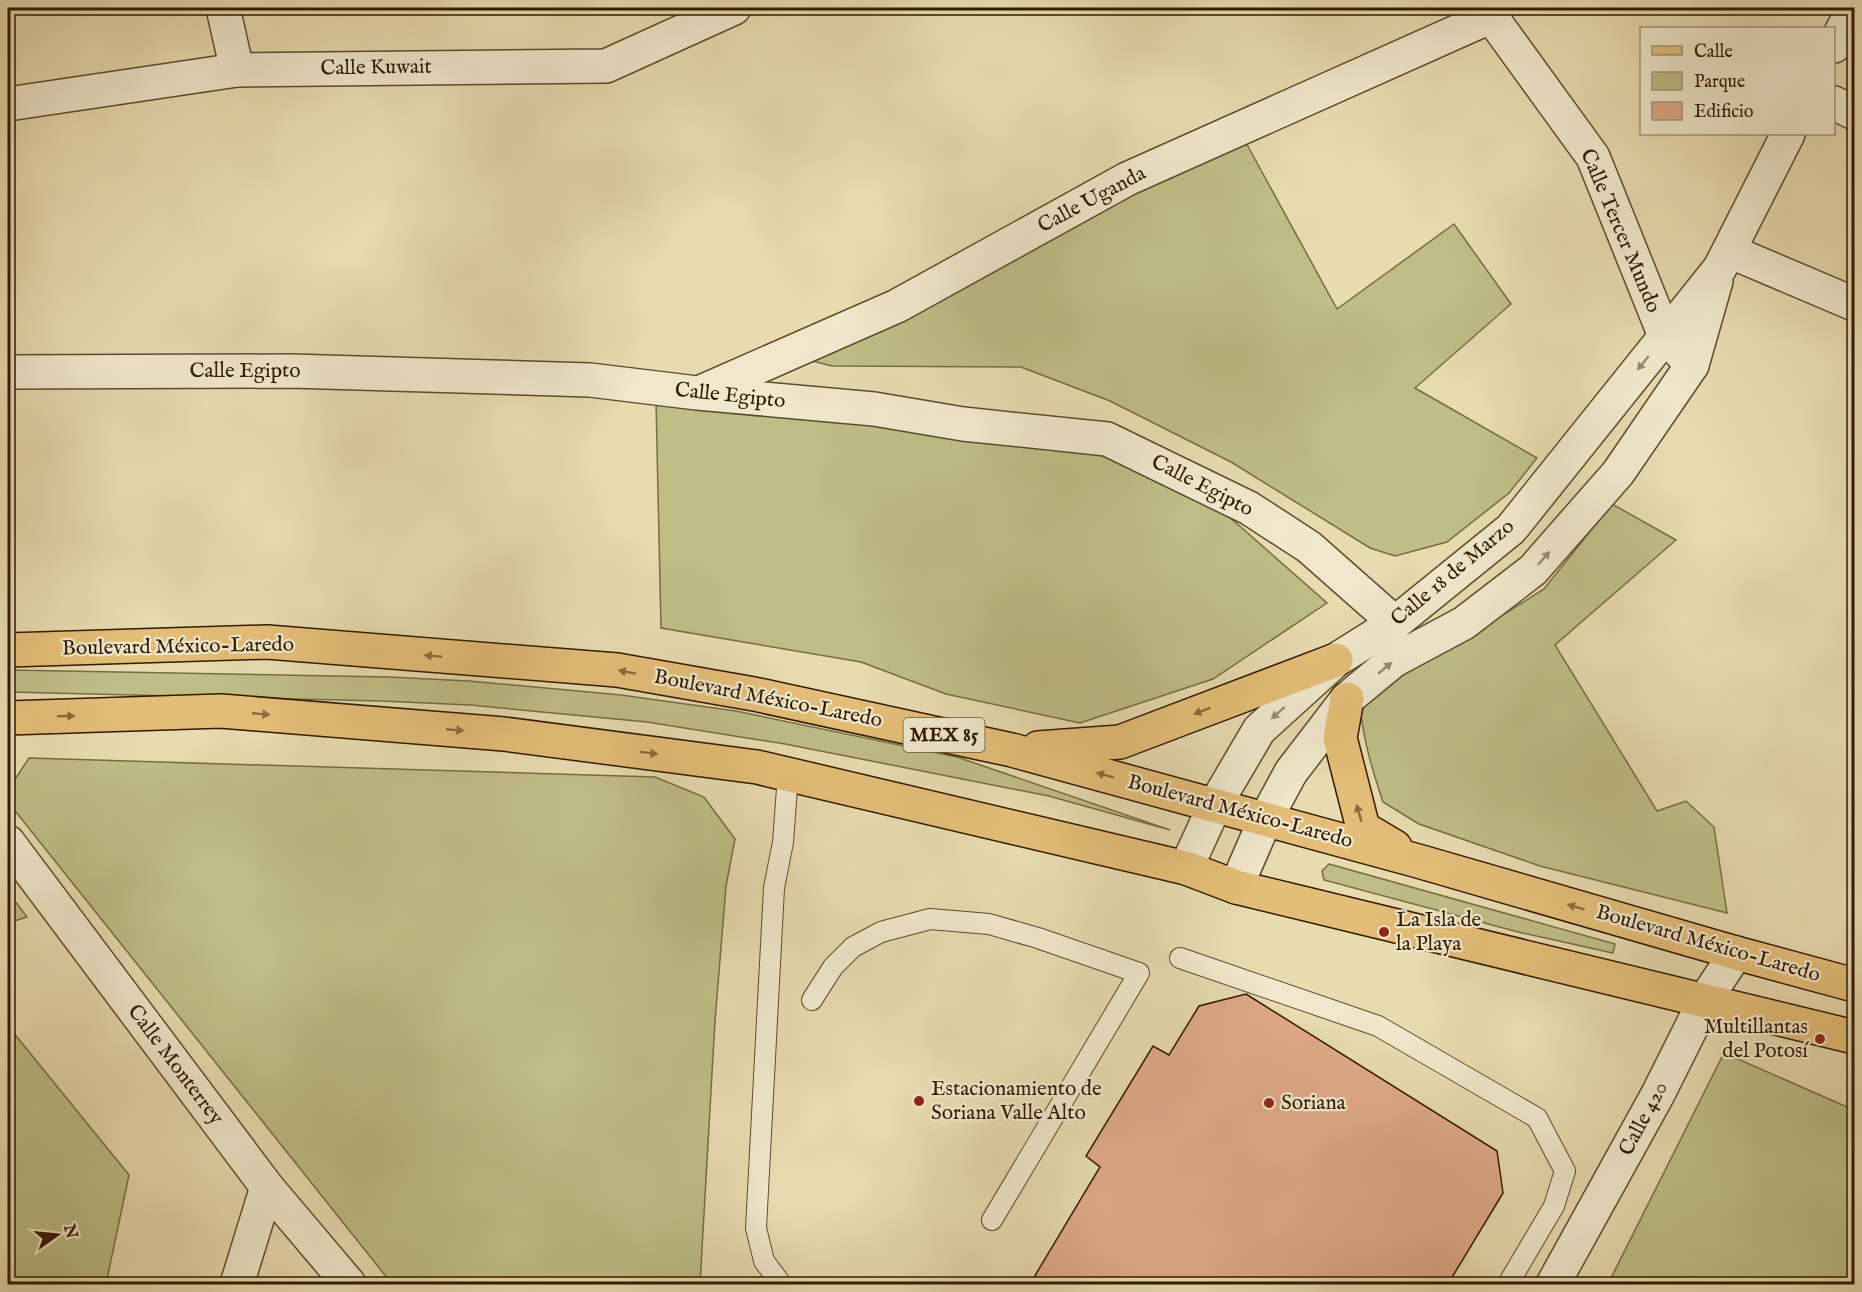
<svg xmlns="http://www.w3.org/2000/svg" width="1862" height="1292" viewBox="0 0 1862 1292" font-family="'IM FELL English',serif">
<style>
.green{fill:#bebe86;stroke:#786c43;stroke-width:1.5}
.building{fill:#dfa888;stroke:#311900;stroke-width:1.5}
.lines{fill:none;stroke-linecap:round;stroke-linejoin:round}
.service-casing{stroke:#5f4a2c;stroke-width:22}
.minor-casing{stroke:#5f4a2c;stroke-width:36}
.tertiary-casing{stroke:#5f4a2c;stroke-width:36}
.primary-casing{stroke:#311900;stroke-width:36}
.service{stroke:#f0e8cc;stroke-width:20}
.minor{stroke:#f0e8cc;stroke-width:33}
.tertiary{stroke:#f0e8cc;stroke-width:33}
.primary{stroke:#e4be78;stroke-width:33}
.oneway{fill:#9a8b70}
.oneway2{fill:#8a6c3c}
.poi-dot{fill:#8f2418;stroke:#f0e8cc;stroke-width:2}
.labels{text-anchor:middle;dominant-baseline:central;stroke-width:4.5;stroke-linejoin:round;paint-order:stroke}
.shield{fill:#f0e8cc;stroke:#6a573d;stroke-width:1.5}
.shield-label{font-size:20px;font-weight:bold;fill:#311900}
.street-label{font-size:21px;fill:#311900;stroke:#f0e8cc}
.poi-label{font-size:21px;fill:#311900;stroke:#f0e8cc;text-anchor:start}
</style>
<rect width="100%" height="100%" fill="#e8dbb0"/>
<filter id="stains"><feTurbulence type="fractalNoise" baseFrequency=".00333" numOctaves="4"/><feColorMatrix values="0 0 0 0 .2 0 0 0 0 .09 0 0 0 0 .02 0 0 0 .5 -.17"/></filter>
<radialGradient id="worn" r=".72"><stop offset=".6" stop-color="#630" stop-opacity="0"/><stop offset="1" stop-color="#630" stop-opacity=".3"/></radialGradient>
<g class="green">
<path d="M1239 130 1337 309 1454 224 1511 304 1415 388 1537 458 1509 493 1447 542 1395 556 1370 548 1231 462 1110 401 1021 367 832 366 788 355Z"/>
<path d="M656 401 1148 451 1241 527 1327 603 1213 679 1080 723 946 694 861 662 661 628Z"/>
<path d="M1612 504 1676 540 1555 645 1657 811 1686 801 1714 827 1727 913 1540 866 1419 824 1383 802C1372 769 1363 739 1360 705L1375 687 1452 647 1544 589Z"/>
<path d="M8 670 389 677 469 681 621 695 736 711 957 757 1170 830 1049 796 785 744 647 722 470 705 381 701 8 692Z"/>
<path d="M29 758 655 777 704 797 735 839 726 886 715 1021 700 1284H392L8 802V790Z"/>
<path d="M1329 864 1615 944 1613 953 1518 932 1324 880 1322 871Z"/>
<path d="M8 892 27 917 8 923Z"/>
<path d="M8 1026 129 1175 106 1284H8Z"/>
<path d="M1724 1053 1854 1110V1284H1608Z"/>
</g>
<path class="building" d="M1246 994 1497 1151 1503 1193 1448 1284H1030L1100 1167 1086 1156 1153 1046 1169 1055 1199 1006Z"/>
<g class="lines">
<defs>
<g id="service">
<path d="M1180 958 1378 1026 1537 1118 1565 1171 1554 1206 1508 1284"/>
<path d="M812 1000 833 967 853 947 881 932 930 919 989 924 1038 938 1139 973 992 1220"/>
<path d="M781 1284 764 1261 756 1228 774 888 783 842 788 775"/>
</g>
<g id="minor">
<path d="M223 8 237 70"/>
<path d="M1485 8 1593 157 1665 336 1692 365"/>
<path d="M1834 103 1854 113"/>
<path d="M8 104 237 70 606 66 734 8"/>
<path d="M1729 251 1854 304"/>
<path d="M8 372 291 371 590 380 697 393 874 409 963 424 1107 439 1249 508 1309 547 1395 623"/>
<path d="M701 392 897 306 1127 179 1492 16 1497 8"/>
<path d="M8 842 267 1187 349 1284"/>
<path d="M237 1284 267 1187"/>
<path d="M1553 1284 1658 1094 1705 1000 1736 953"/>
</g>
<g id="tertiary">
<path d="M1834 46 1854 8"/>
<path d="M1186 868 1215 805 1259 730 1336 660 1395 623 1511 529 1720 268 1788 134"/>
<path d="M1236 887 1265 820 1291 772 1347 699 1393 661 1464 623 1533 570 1618 473 1692 365 1716 281"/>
</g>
<g id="primary">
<path d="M8 650 267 642 617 670 754 694 1012 750 1418 861 1736 953 1854 985"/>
<path d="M1347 699 1340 738 1363 828 1395 847"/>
<path d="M8 718 221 711 504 734 757 767 1186 868 1236 887 1854 1037"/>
<path d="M1038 748 1120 742 1336 660"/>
</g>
</defs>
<use href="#service" class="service-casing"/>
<use href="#minor" class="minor-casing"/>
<use href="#tertiary" class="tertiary-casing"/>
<use href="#primary" class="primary-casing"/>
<use href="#service" class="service"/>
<use href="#minor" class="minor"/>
<use href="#tertiary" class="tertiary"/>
<use href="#primary" class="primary"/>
</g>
<defs><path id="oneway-solid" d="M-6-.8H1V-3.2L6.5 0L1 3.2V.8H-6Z" transform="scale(1.5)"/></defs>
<g class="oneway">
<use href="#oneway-solid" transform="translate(1643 363) rotate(129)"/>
<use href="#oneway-solid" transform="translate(1544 558) rotate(-49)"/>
<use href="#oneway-solid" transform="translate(1385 668) rotate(-40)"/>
<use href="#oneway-solid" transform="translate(1278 713) rotate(138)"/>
</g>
<g class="oneway2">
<use href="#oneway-solid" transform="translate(433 656) rotate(-175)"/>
<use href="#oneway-solid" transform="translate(627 672) rotate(-170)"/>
<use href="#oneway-solid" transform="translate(1202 711) rotate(159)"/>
<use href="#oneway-solid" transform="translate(261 714) rotate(5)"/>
<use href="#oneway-solid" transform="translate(66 716) rotate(-2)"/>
<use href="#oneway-solid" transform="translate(455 730) rotate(5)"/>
<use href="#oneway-solid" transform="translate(649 753) rotate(7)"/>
<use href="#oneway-solid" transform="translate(1105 775) rotate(-165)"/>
<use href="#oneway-solid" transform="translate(1359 813) rotate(-106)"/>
<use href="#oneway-solid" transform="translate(1576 907) rotate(-164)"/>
</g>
<g class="poi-dot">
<circle cx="1384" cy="932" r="6"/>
<circle cx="1820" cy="1039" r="6"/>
<circle cx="919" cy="1101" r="6"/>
<circle cx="1269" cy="1103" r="6"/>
</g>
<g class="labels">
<rect class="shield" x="903.5" y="718" width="81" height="34" rx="4.5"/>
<g class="shield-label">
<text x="944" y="735">MEX 85</text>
</g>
<g class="street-label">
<text transform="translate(376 68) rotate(-1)">Calle Kuwait</text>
<text transform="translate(1092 200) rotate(-28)">Calle Uganda</text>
<text transform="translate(1620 231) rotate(67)">Calle Tercer Mundo</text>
<text x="245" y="371">Calle Egipto</text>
<text transform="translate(730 396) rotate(6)">Calle Egipto</text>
<text transform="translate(1202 486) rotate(27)">Calle Egipto</text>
<text transform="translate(1453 573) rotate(-40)">Calle 18 de Marzo</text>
<text transform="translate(178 647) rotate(-1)">Boulevard México-Laredo</text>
<text transform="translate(768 699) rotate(11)">Boulevard México-Laredo</text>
<text transform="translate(1240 812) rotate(15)">Boulevard México-Laredo</text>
<text transform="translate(1708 944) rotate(16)">Boulevard México-Laredo</text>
<text transform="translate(175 1065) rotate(53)">Calle Monterrey</text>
<text transform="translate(1644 1119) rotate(-62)">Calle 420</text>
</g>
<g class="poi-label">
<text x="1396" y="920">La Isla de<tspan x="1396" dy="24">la Playa</tspan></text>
<text x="1808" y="1027" text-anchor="end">Multillantas<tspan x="1808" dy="24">del Potosí</tspan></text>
<text x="931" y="1089">Estacionamiento de<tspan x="931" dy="24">Soriana Valle Alto</tspan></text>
<text x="1281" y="1103">Soriana</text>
</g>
</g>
<rect width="1862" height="1292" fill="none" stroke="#e8dbb0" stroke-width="30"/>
<rect x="9" y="9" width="1844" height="1274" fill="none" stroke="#311900" stroke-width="3"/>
<rect x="15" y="15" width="1832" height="1262" fill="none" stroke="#311900" stroke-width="1.5"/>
<rect x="1640" y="27" width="195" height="108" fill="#f0e8cc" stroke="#a4957a" stroke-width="1.5"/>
<rect x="1652" y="46" width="30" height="9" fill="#e4be78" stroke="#a4957a" stroke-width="1.5"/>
<text x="1694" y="57" font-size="18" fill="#311900">Calle</text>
<rect x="1652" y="72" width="30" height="18" fill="#bebe86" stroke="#a4957a" stroke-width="1.5"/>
<text x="1694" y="87" font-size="18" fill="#311900">Parque</text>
<rect x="1652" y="102" width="30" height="18" fill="#dfa888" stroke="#a4957a" stroke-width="1.5"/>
<text x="1694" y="117" font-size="18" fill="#311900">Edificio</text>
<g transform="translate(57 1235) rotate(75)" stroke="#f0e8cc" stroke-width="4.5" paint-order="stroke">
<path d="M0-4.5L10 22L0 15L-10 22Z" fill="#311900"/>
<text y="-9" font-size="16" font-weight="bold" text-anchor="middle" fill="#311900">N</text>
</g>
<rect width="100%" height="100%" filter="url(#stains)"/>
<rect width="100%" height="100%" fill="url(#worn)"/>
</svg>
